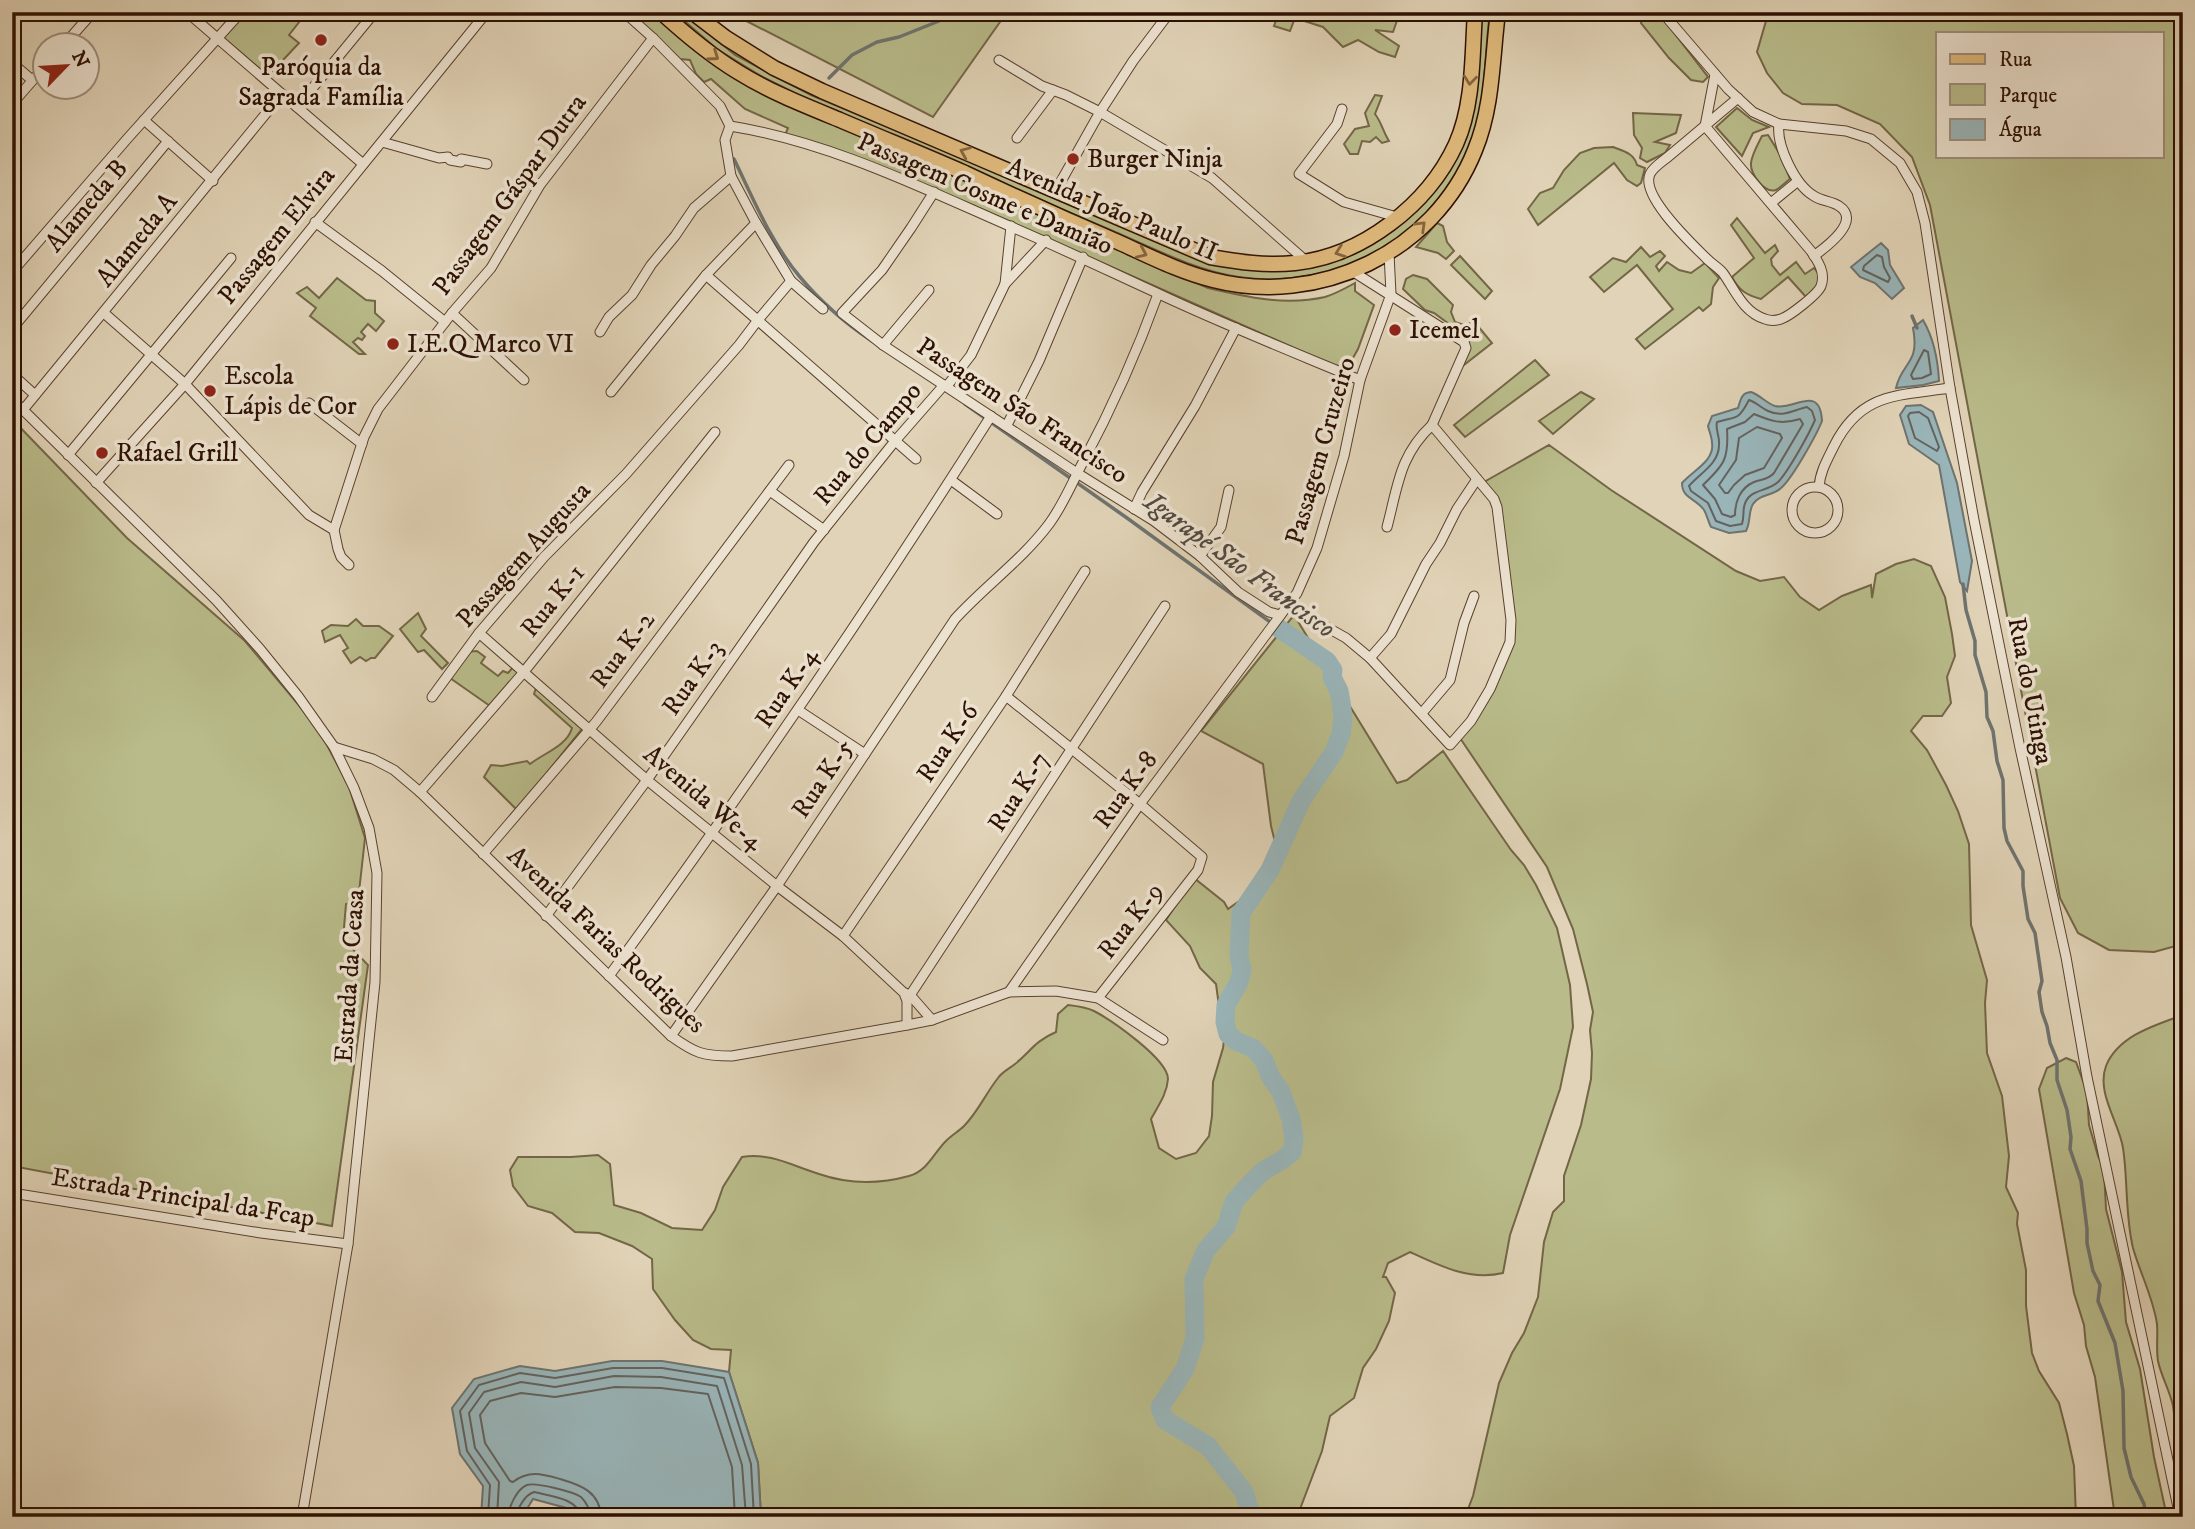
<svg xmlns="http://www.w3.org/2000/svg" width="2195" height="1529" viewBox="0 0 2195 1529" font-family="'IM FELL DW Pica',serif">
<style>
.green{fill:#b9bb8a;stroke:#736646;stroke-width:2;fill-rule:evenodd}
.water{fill:#99b5b9;stroke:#6e736f;stroke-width:2}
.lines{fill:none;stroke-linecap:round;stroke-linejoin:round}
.shore{stroke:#63625d;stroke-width:2}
.stream{stroke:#6e736f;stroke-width:3.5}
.river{stroke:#99b5b9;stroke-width:19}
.minor-casing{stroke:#5a412e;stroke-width:11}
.primary-casing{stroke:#2d1001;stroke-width:17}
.minor{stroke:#ece2d0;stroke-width:9}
.primary{stroke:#e0ba7c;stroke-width:14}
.oneway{stroke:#86653e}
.poi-dot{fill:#8f2418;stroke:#ece2d0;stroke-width:2.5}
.labels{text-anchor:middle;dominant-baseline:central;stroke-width:7;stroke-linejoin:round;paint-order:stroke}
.poi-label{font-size:26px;fill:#2d1001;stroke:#ece2d0;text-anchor:start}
.street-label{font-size:26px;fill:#2d1001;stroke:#ece2d0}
.water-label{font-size:28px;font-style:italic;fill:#534a41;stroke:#ece2d0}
</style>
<rect width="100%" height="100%" fill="#e1d3b7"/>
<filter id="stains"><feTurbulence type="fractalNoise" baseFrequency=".00286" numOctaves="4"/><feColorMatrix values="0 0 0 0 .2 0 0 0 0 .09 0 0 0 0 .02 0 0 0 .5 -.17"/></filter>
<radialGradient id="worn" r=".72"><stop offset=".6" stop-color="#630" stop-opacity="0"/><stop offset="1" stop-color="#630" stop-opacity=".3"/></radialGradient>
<g class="green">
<path d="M244 12H307L289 35 299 43 268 76 221 37Z"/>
<path d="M630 12H652L708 58 750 87 789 106 853 131 1208 288C1246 297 1285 306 1325 297 1335 294 1346 288 1355 283V291L1374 305 1358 349 1349 365 1335 366 938 190 785 135 788 128 745 109 711 79 704 82 696 74 690 60 680 59Z"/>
<path d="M674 12H682L735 55 811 95 1207 261 1351 254 1377 241 1430 196 1459 149 1480 12H1490C1483 62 1488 109 1466 157 1428 242 1330 291 1239 277 1193 270 1149 246 1106 228 1002 184 899 138 795 93L761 76 717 49Z"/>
<path d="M729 12H1007L933 117Z"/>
<path d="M1279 12H1400L1393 32 1375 30 1399 46 1395 57 1379 52 1358 40 1343 47 1323 27 1295 18 1290 31 1274 26Z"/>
<path d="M1640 12H1658L1708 77 1703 82 1691 80 1669 58 1641 23Z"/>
<path d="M1772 12H2085L2094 15 2095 12H2183V944L2154 952 2109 950 2078 933 2060 898 1930 205 1912 157 1880 124 1837 105 1802 104 1783 93 1767 73 1757 52 1766 21ZM1938 33H2162V156H1938Z"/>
<path d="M1375 95 1382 96 1375 114C1382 123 1383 132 1389 141L1382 143 1376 137 1370 142 1362 141 1358 154H1350L1344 144 1355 129 1369 126 1365 113Z"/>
<path d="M1737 108 1752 120 1769 127 1753 133 1742 156 1716 127Z"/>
<path d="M1633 113 1681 115 1676 133 1655 142 1670 145 1665 153 1647 162 1640 158 1642 148 1634 135Z"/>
<path d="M1768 135 1781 156 1790 179C1786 182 1780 188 1776 190 1764 194 1750 173 1751 163 1752 154 1758 144 1762 136Z"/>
<path d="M1613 147C1623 151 1634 153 1637 165L1645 168 1641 183 1637 186 1627 180 1614 163 1538 225 1528 209 1540 193 1553 188 1564 170 1580 153 1594 148Z"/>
<path d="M1737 218 1765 253 1775 245 1778 251 1771 259 1772 265 1780 275 1796 262 1805 274 1814 268 1818 273V285L1806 297 1788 277 1761 299C1747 295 1739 291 1732 277L1754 258 1731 225Z"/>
<path d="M1437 223 1443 226 1447 242 1454 251 1446 259 1438 253 1416 247Z"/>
<path d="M1641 247 1650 257 1660 251 1665 256 1656 266 1659 271 1667 262 1679 270 1691 273 1705 263 1719 278 1713 287 1711 304 1703 311 1699 307 1645 349 1636 339 1673 309 1637 265 1604 292 1590 277 1613 258 1626 262Z"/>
<path d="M1460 256 1492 291 1485 299 1451 265Z"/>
<path d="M1413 275 1427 279 1453 305 1451 312 1455 322 1467 326 1473 320 1492 343 1464 365 1468 338 1434 313 1425 310 1403 289 1406 279Z"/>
<path d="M337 278 366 300 375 301V313L384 321 376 331 368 324 361 332 365 336 362 340 358 338 353 342 365 354H359L310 316 316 308 297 293 307 287 319 298Z"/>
<path d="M1535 360 1549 375 1465 437 1454 425Z"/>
<path d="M1581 392 1594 399 1553 434 1539 421Z"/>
<path d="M12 419 127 538 245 641 318 728 349 787 365 838 358 901 346 904 343 939 368 965 332 1226 12 1166Z"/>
<path d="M1549 445 1611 490 1736 571 1760 581 1784 577 1800 597 1819 610 1842 596 1871 585 1872 598 1876 574 1896 564 1914 559 1931 566 1945 597 1952 634 1955 656 1947 677 1951 703 1942 716H1923L1911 731 1927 750 1946 785 1958 811 1969 844 1971 925 1987 980 1985 1003 1987 1053 2002 1096 2009 1156 2006 1187 2018 1213 2017 1224 2026 1270V1306L2032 1353 2039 1371 2059 1403 2067 1434 2074 1466 2076 1517H1465L1473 1496 1499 1383 1512 1353 1524 1333 1538 1297 1544 1242 1553 1212 1564 1201V1176L1581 1125 1591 1079 1592 1053 1590 1030 1593 1012 1587 984 1573 929 1547 867 1460 738 1507 653 1512 636 1500 507 1484 482Z"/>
<path d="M418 613 426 629 421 636 448 663 442 669 424 650 418 652 400 629Z"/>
<path d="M1294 615 1397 783 1407 780 1443 751 1511 850 1524 865 1536 885 1557 928 1570 985 1573 1027 1560 1089 1510 1235 1503 1273C1470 1281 1440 1266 1410 1252L1388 1263 1383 1277H1386L1395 1293 1389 1321 1376 1349 1363 1368 1354 1398 1330 1416 1322 1451 1297 1517H761L758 1463 729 1372 731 1350 711 1349 693 1340 675 1320 653 1289 652 1259 632 1246 599 1233 575 1232 552 1213 528 1206 513 1186 510 1170 518 1157H571L598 1155 610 1164 614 1205 641 1213 672 1228 702 1230 715 1210 723 1187 742 1157C769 1152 793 1166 819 1174 848 1184 880 1184 909 1176 928 1171 934 1152 947 1140 952 1135 959 1131 964 1126 978 1112 986 1093 998 1078 1002 1072 1009 1069 1015 1064 1031 1051 1035 1041 1056 1032L1058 1014 1068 1005C1077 1006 1086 1007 1094 1011 1111 1020 1168 1059 1168 1079 1167 1094 1158 1106 1151 1119L1159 1148 1176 1159 1196 1153 1209 1136 1212 1116 1213 1082 1223 1048 1225 1033 1219 1022V1006L1216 984 1200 968 1190 946 1166 920 1194 878 1224 902 1228 909 1256 889 1268 875 1282 849 1275 842 1271 826 1263 764 1201 731Z"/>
<path d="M356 619 363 626H379L393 636 375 658H371L366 661 360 657 351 663 343 651 348 648 340 635 325 642 322 631 331 625 348 626Z"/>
<path d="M477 651 485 657 481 663 498 676 503 671 508 673 513 667 519 674 490 706 450 678 466 652Z"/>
<path d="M536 688 582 729 517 810 484 777 491 765 502 766 527 761 530 764C544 753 567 746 572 728L534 694Z"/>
<path d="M2183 1015V1480C2177 1454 2177 1431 2173 1406 2170 1391 2161 1376 2158 1361 2156 1349 2158 1336 2157 1324 2153 1297 2140 1273 2133 1248 2125 1215 2128 1180 2123 1148 2119 1122 2096 1093 2106 1066 2118 1036 2155 1025 2183 1015Z"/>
<path d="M2066 1058 2076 1062 2087 1092 2089 1125 2098 1156 2104 1169 2106 1209 2122 1272 2126 1322 2140 1369 2154 1457 2167 1517H2115L2095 1377 2086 1346 2084 1325 2074 1293 2039 1089 2047 1068Z"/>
</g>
<g class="water">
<path d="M1881 243 1888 250 1890 265 1904 288 1892 299 1875 283 1860 277 1851 267Z"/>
<path d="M1923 320C1934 339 1938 360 1939 381L1923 385 1896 388C1902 361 1920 365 1913 328Z"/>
<path d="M1751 392C1760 395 1766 403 1775 406 1793 411 1820 383 1822 421 1817 434 1792 479 1781 488 1773 496 1759 494 1753 504 1748 512 1751 522 1746 531L1729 533 1711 527C1708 521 1707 515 1704 510 1696 498 1682 499 1682 483 1692 471 1715 461 1712 443 1712 437 1709 431 1708 426L1712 416 1738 408C1741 399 1741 393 1751 392Z"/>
<path d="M1921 405 1933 412 1957 483 1972 561 1967 591 1960 582 1939 465 1909 444 1900 415 1906 406Z"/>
<path d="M612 1361H662L729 1372 758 1463 761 1517H576L570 1509 533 1499 522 1517H481L483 1486 460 1454 452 1408 474 1379 520 1366 555 1371Z"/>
</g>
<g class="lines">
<g class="shore">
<path d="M1877 255 1882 257 1884 267 1890 278 1888 282 1863 270 1864 266Z"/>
<path d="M1924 350 1928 352 1931 374 1922 378 1913 379 1911 375Z"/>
<path d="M1749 400C1756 402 1761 408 1768 411 1783 418 1793 410 1807 407L1812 411 1815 420C1809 434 1788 472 1778 482 1766 493 1748 488 1744 507 1743 513 1744 518 1742 524L1730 526 1716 521 1708 503 1691 491 1689 486C1700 473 1719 464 1719 445 1720 436 1715 430 1717 422 1737 416 1738 421 1749 400Z"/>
<path d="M1919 412 1928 418 1939 447 1937 451 1915 438 1908 416 1910 413Z"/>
<path d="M1754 414C1771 421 1781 425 1800 419L1803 424 1774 473C1768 480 1762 479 1754 482 1740 488 1735 502 1735 515L1731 517 1722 514 1715 499 1703 485C1724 465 1729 459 1727 429L1745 422Z"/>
<path d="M1757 427 1780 434 1782 438 1764 468 1745 475 1734 485 1728 493H1725L1719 485 1736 460 1739 438Z"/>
<path d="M488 1517 490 1485 467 1451 460 1411 479 1385 520 1373 555 1378 613 1368H662L724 1378 751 1464 754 1517"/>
<path d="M497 1517 499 1482 475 1448 469 1413 484 1392 521 1382 555 1387 614 1376 661 1377 717 1386 742 1465 746 1517"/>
<path d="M508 1517C509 1506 517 1489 527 1485 536 1482 574 1492 581 1497 587 1503 590 1509 590 1517"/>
<path d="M517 1517C517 1508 525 1495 534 1492 550 1496 578 1498 581 1517"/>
<path d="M601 1517C600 1492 581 1485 560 1479 542 1474 529 1470 513 1482L510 1481 485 1443 480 1415 490 1401 521 1393 555 1397 615 1387 661 1388 708 1394 732 1467 735 1517"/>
</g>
<g class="stream">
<path d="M829 78 852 55 877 42 899 37 949 17 954 12"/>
<path d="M734 159C753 198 771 243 800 277 820 301 845 323 872 341"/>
<path d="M1912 316 1917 328"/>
<path d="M965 404 1127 518 1277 627"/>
<path d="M1963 584 1966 610 1975 641V655L1986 692 1987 717 1993 731 1997 761 2003 780 2004 828 2007 841 2023 871V886L2028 919 2035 933 2042 981 2039 992 2042 1012 2047 1026 2050 1043 2057 1060V1080L2067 1110 2071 1137 2070 1149 2081 1181 2087 1229V1243L2093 1271 2100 1285 2098 1301 2115 1343 2123 1391 2124 1448 2131 1477 2144 1504 2146 1517"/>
</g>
<path class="river" d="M1252 1517 1244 1492 1208 1446 1165 1420 1160 1407 1185 1369 1195 1338 1194 1279 1206 1250 1226 1227 1234 1202 1247 1187 1263 1171 1282 1160 1292 1152 1294 1139 1291 1119 1281 1092 1270 1076 1264 1060 1253 1048 1236 1041 1228 1034 1225 1022 1226 1005 1239 982 1242 970 1239 956 1241 913 1270 870 1301 801 1334 752 1341 734 1343 718 1341 702 1339 691 1332 677 1333 670 1327 661 1277 627"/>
<defs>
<g id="minor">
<path d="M187 12 363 164"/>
<path d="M624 12 653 38 720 106 730 126C830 142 922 188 1014 228 1063 249 1111 272 1159 294 1225 325 1293 352 1360 380"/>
<path d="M1662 12 1728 89 1753 112 1779 124 1846 131 1871 139 1900 163 1917 192 1925 223 1950 388 1974 520 2020 748 2066 957 2087 1077 2180 1517"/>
<path d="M63 46 93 12"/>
<path d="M999 60 1042 86 1066 95 1100 112 1212 178 1306 261"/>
<path d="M12 63 32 80"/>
<path d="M1715 74 1705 126 1811 251C1818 261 1826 273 1821 286 1818 294 1790 316 1781 319 1775 321 1770 321 1765 319 1743 312 1735 290 1723 273 1719 268 1712 264 1707 259 1692 244 1640 196 1650 174 1653 167 1663 161 1669 156 1692 137 1715 117 1738 98"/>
<path d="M12 104 46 65"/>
<path d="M297 107 375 12"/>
<path d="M1342 109 1337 124 1299 174 1344 202 1397 217"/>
<path d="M144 120 213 181"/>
<path d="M1779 124C1776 145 1795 185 1814 196 1821 201 1832 201 1839 206 1862 221 1826 247 1814 256"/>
<path d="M730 126 725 140 731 176 756 223 791 281 823 309"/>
<path d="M1017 138 1053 90"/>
<path d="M382 142 439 158 448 157 450 160 461 162V159L487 164"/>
<path d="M934 192 911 228 882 270 842 313 883 345 1077 473 1154 521 1200 556 1238 592 1269 612 1280 615"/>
<path d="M1055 192 1100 112 1133 61 1170 12"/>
<path d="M1771 203 1798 181"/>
<path d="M315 222 382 271 445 322"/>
<path d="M12 272 127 139 241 12"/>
<path d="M706 275 916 459"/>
<path d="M1005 284 1011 226"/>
<path d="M104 313 185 384 309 515 334 530"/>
<path d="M452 313 524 380"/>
<path d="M12 329 168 141"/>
<path d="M600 332 609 317 632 295 651 265 675 236 694 208 731 176"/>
<path d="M883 345 929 290"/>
<path d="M12 374 35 395"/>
<path d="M947 386 971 355 1005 284 1046 240"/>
<path d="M611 392 706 275 756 223"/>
<path d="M12 399 216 600 260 649 298 696 334 747 354 788 369 828 377 873 375 982 348 1244 302 1517"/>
<path d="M309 403 362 444"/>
<path d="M23 410 282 94"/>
<path d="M1007 425 1039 361 1083 257"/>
<path d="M68 455 231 258"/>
<path d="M951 480 997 514"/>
<path d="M96 483 185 384 487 12"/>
<path d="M1819 487C1820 472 1827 460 1834 446 1861 392 1898 396 1950 388"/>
<circle cx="1815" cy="510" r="23"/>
<path d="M770 491 824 530"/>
<path d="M1134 509 1142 492 1195 406 1236 328"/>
<path d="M1387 527C1398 486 1399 456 1432 425"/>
<path d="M1200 556 1221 527 1229 490"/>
<path d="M349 565 341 557 338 549 334 530 364 437 378 409 452 313 491 268 540 185 653 38"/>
<path d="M1289 606 1346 638 1370 658 1450 745 1471 721 1490 689 1510 642 1511 620 1497 507 1494 499 1432 425 1466 348 1464 342 1352 271"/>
<path d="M479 633 647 780 777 886 843 936 903 992 911 996 932 1020"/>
<path d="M1370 658 1391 634 1426 564 1440 543 1457 509 1477 479"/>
<path d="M1006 696 1140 804 1202 857 1198 870 1098 998"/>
<path d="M432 697 479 633 544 557 626 474 739 345 758 320 791 281"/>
<path d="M798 710 865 754"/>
<path d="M1422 713 1450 680 1464 623 1474 596"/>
<path d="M334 747 373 759 394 770 420 792 671 1036C695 1053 702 1056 732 1056L907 1025 932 1020 1009 992 1056 991 1098 998 1163 1040"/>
<path d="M420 792 523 673 715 432"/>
<path d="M483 854 596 722 789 465"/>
<path d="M546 916 647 780 814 542 895 441 944 385"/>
<path d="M843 936 1006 696 1085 571"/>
<path d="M609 976C742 794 870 607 991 416"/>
<path d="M1009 992 1140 804 1297 593 1317 548 1344 456 1360 380 1391 294 1389 253"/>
<path d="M905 996 907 1000V1025"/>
<path d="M907 1000 1165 606"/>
<path d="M671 1036 777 886 955 619C985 586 1022 560 1049 524 1063 505 1071 485 1082 464 1113 406 1136 355 1158 294"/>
<path d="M12 1193 261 1233 348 1244"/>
</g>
<g id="primary">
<path d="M661 12C685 34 710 55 738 72 770 92 806 106 840 120 882 138 924 155 965 173 1016 197 1067 220 1118 242 1149 256 1180 272 1213 280 1318 307 1434 253 1475 150 1493 106 1492 59 1498 12"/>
<path d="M692 12 726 38 774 68 822 91 1210 257C1239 262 1266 266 1295 263 1362 256 1428 205 1456 144 1474 104 1472 55 1475 12"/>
</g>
</defs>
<use href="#minor" class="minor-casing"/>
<use href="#primary" class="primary-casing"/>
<use href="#minor" class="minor"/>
<use href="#primary" class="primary"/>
</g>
<defs><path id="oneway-chevron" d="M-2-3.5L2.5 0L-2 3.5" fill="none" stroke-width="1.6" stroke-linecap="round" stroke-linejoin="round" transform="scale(1.75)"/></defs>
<g class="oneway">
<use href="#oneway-chevron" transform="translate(714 56) rotate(35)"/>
<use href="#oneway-chevron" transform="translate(1470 80) rotate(96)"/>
<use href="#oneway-chevron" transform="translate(965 152) rotate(-157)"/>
<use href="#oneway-chevron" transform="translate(1421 226) rotate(-44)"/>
<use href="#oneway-chevron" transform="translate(1340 252) rotate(161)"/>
<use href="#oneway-chevron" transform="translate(1142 253) rotate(24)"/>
</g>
<g class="poi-dot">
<circle cx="321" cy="40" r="7"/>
<circle cx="1073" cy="159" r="7"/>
<circle cx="1395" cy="330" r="7"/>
<circle cx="393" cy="344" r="7"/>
<circle cx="210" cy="391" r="7"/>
<circle cx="102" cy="453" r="7"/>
</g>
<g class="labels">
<g class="poi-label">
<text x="321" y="67" text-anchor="middle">Paróquia da<tspan x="321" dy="30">Sagrada Família</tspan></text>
<text x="1087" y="159">Burger Ninja</text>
<text x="1409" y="330">Icemel</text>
<text x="407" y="344">I.E.Q Marco VI</text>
<text x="224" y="376">Escola<tspan x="224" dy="30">Lápis de Cor</tspan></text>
<text x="116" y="453">Rafael Grill</text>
</g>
<g class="street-label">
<text transform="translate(985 194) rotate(23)">Passagem Cosme e Damião</text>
<text transform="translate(510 195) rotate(-54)">Passagem Gáspar Dutra</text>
<text transform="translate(87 206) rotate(-50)">Alameda B</text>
<text transform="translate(1112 210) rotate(23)">Avenida João Paulo II</text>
<text transform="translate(277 236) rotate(-51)">Passagem Elvira</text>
<text transform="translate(137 240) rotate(-51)">Alameda A</text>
<text transform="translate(1022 411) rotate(33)">Passagem São Francisco</text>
<text transform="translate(868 444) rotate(-50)">Rua do Campo</text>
<text transform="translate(1321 451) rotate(-74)">Passagem Cruzeiro</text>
<text transform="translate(524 555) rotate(-48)">Passagem Augusta</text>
<text transform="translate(553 601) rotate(-51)">Rua K-1</text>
<text transform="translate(623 650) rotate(-53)">Rua K-2</text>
<text transform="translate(693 678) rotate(-55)">Rua K-3</text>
<text transform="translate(787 688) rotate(-56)">Rua K-4</text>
<text transform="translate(2030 691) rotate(79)">Rua do Utinga</text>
<text transform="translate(948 743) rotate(-56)">Rua K-6</text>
<text transform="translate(823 779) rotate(-56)">Rua K-5</text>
<text transform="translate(1126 790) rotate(-54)">Rua K-8</text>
<text transform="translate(1019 792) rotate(-57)">Rua K-7</text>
<text transform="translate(703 798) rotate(40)">Avenida We-4</text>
<text transform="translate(1131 921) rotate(-52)">Rua K-9</text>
<text transform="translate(606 940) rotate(43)">Avenida Farias Rodrigues</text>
<text transform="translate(350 976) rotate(-86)">Estrada da Ceasa</text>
<text transform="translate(183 1198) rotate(9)">Estrada Principal da Fcap</text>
</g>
<g class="water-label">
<text transform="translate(1240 565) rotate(36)">Igarapé São Francisco</text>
</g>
</g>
<rect width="2195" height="1529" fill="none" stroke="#e1d3b7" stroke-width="42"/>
<rect x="14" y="14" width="2167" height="1501" fill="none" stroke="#2d1001" stroke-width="3.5"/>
<rect x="21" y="21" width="2153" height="1487" fill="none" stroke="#2d1001" stroke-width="2"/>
<rect x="1936" y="32" width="228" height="126" fill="#ece2d0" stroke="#a08e7d" stroke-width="2"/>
<rect x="1950" y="54" width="35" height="10" fill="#e0ba7c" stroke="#a08e7d" stroke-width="2"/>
<text x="1999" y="66" font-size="21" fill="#2d1001">Rua</text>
<rect x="1950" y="84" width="35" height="21" fill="#b9bb8a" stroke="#a08e7d" stroke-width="2"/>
<text x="1999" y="102" font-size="21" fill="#2d1001">Parque</text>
<rect x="1950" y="119" width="35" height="21" fill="#99b5b9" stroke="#a08e7d" stroke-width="2"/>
<text x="1999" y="136" font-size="21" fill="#2d1001">Água</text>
<g transform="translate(66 66) rotate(65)"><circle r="33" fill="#ece2d0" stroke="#a08e7d" stroke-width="2"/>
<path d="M0-5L12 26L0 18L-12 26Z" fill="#8f2418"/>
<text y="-10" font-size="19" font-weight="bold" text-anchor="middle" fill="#2d1001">N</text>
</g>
<rect width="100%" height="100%" filter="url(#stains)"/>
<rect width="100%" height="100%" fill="url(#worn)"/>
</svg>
